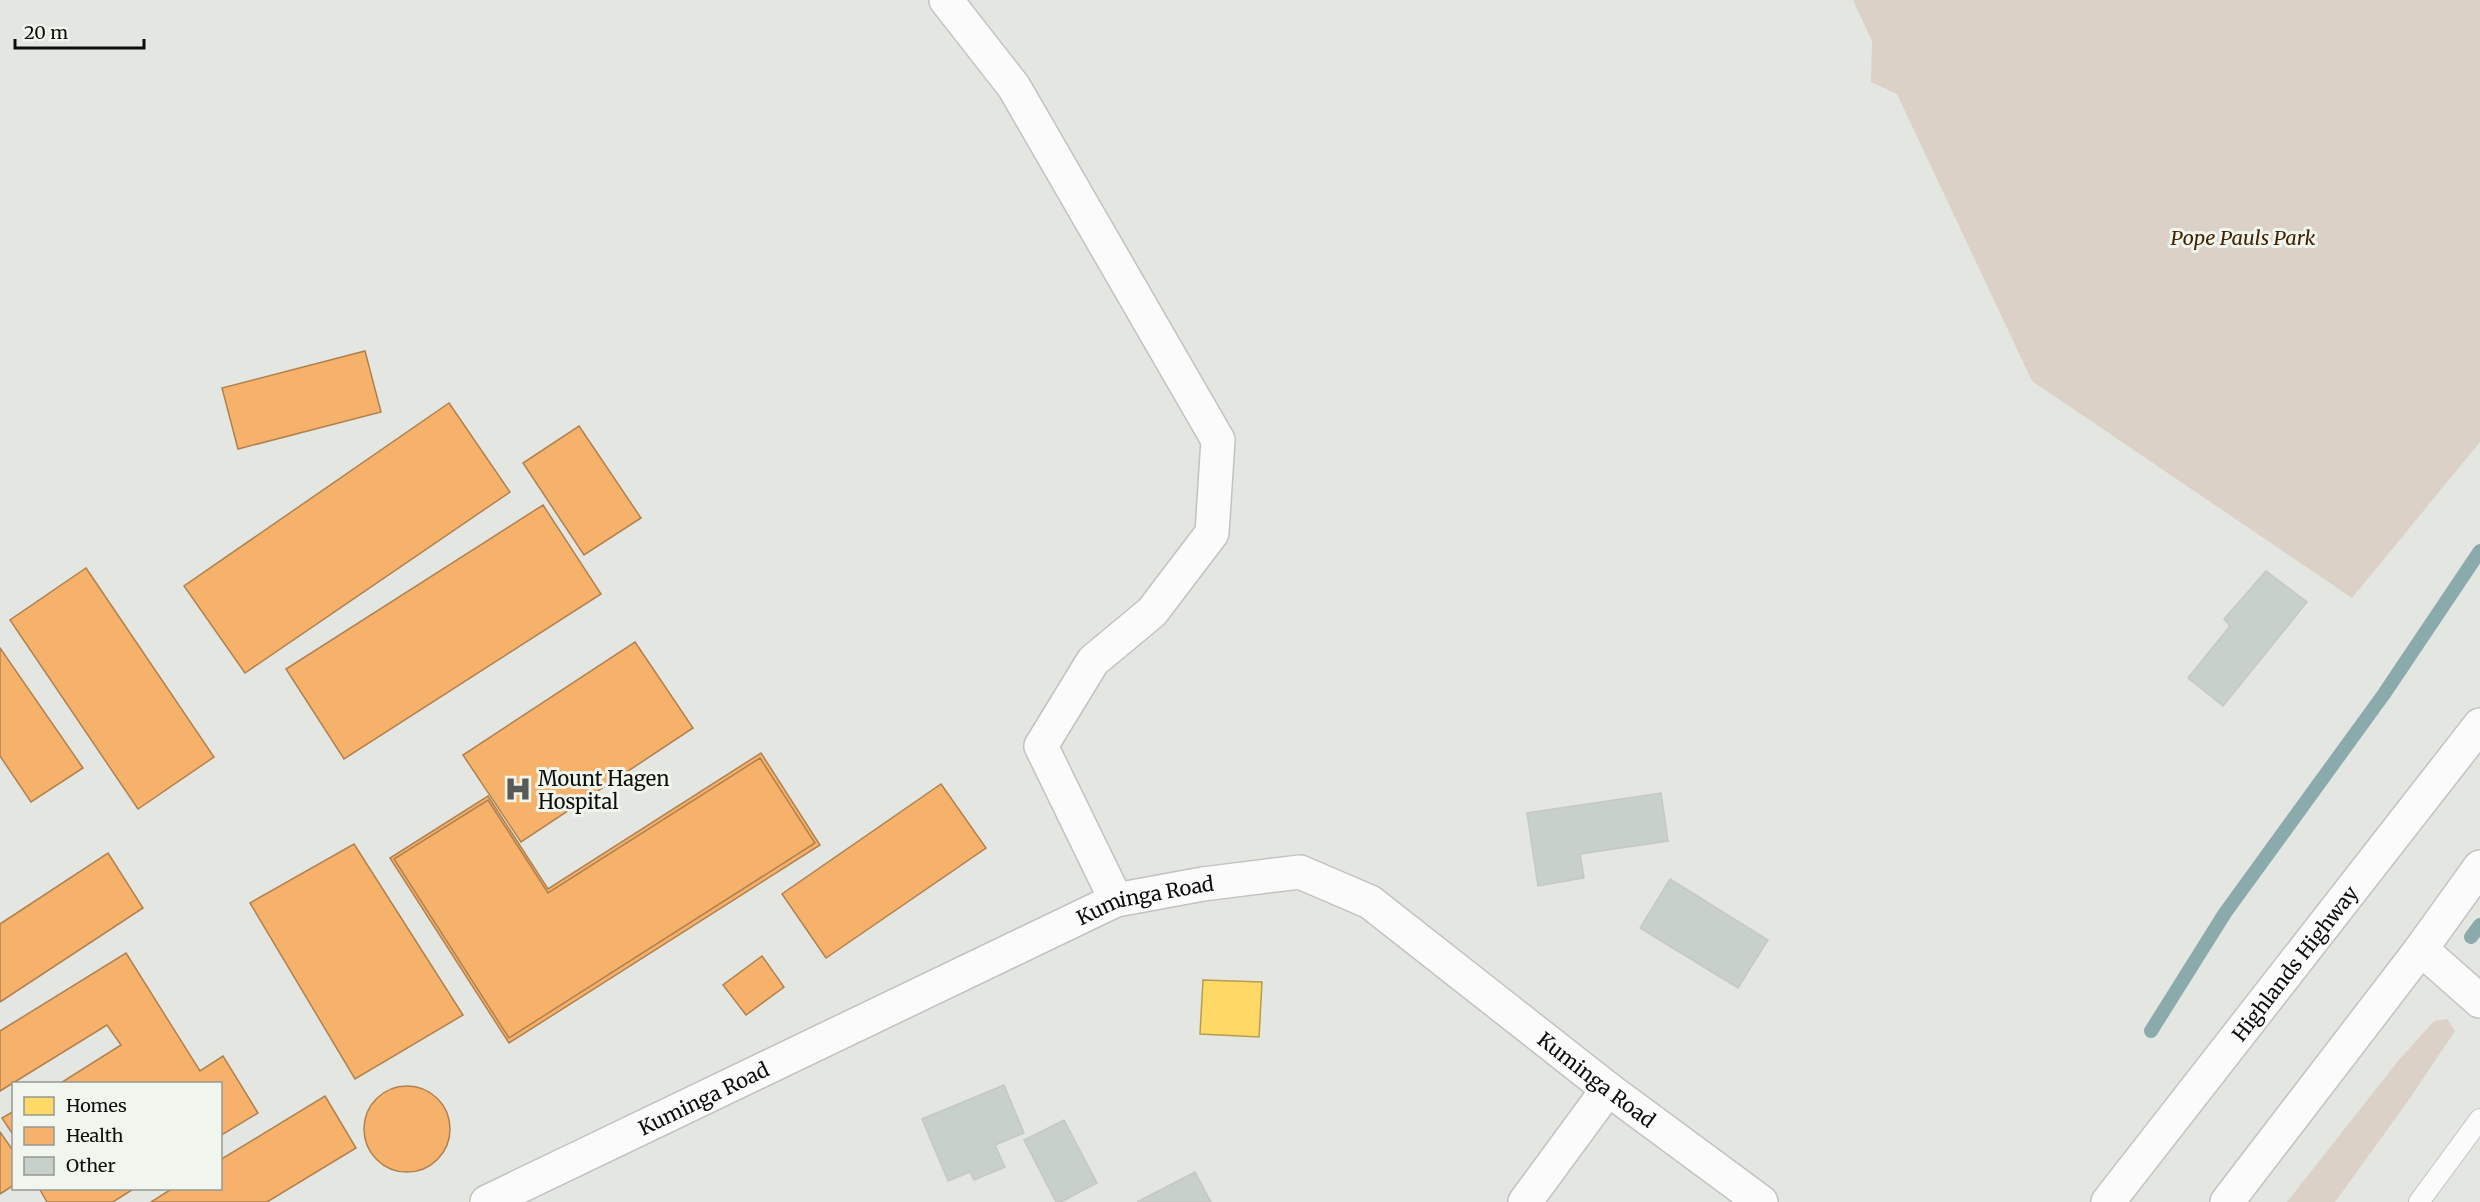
<svg xmlns="http://www.w3.org/2000/svg" width="2480" height="1202" viewBox="0 0 2480 1202" font-family="Merriweather,serif">
<style>
.green{fill:#dbd1c6}
.homes{fill:#ffd966;stroke:#b69c4b;stroke-width:1.5}
.health{fill:#f6b26b;stroke:#b0814e;stroke-width:1.5}
.lines{fill:none;stroke-linecap:round;stroke-linejoin:round}
.stream{stroke:#8baaac;stroke-width:14}
.building{fill:#c7d0cb;stroke:#c5c8c5;stroke-width:1.5}
.lane-casing{stroke:#c1c3c0;stroke-width:22}
.street-casing{stroke:#c1c3c0;stroke-width:36}
.highway-casing{stroke:#c1c3c0;stroke-width:36}
.lane{stroke:#fbfbfb;stroke-width:20}
.street{stroke:#fbfbfb;stroke-width:33}
.highway{stroke:#fbfbfb;stroke-width:33}
.labels{text-anchor:middle;dominant-baseline:central;stroke-width:6;stroke-linejoin:round;paint-order:stroke}
.park-label{font-size:20px;font-style:italic;fill:#412303;stroke:#f0f5ed}
.poi-label{font-size:20px;fill:#0d0e0c;stroke:#f0f5ed;text-anchor:start}
.street-label{font-size:20px;fill:#0d0e0c;stroke:#f0f5ed}
</style>
<rect width="100%" height="100%" fill="#e4e6e2"/>
<g class="green">
<path d="M1853 0H2480V442L2352 598 2032 381 1897 94 1871 82 1872 41Z"/>
<path d="M2447 1019 2455 1031 2408 1101 2335 1202H2287L2398 1061 2434 1021Z"/>
</g>
<path class="homes" d="M1203 980 1262 982 1259 1037 1200 1034Z"/>
<g class="health">
<path d="M365 351 381 412 238 449 222 388Z"/>
<path d="M449 403 510 492 245 673 184 586Z"/>
<path d="M579 426 641 518 584 555 523 463Z"/>
<path d="M543 505 601 594 344 759 286 669Z"/>
<path d="M86 568 214 757 138 809 10 620Z"/>
<path d="M635 642 693 728 521 842 463 755Z"/>
<path d="M0 648 83 768 31 802 0 756Z"/>
<path d="M761 753 820 845 509 1043 390 858 488 796 548 889Z"/>
<path d="M760 758 815 843 509 1038 394 859 488 800 548 893Z"/>
<path d="M941 784 986 848 826 958 782 894Z"/>
<path d="M354 844 463 1015 355 1079 250 903Z"/>
<path d="M108 853 143 908 0 1002V924Z"/>
<path d="M126 953 200 1071 223 1056 258 1113 220 1136V1084H59L121 1045 107 1025 0 1091V1031Z"/>
<path d="M762 956 784 987 746 1015 723 985Z"/>
<circle cx="407" cy="1129" r="43"/>
<path d="M325 1096 356 1148 267 1202H151L173 1188H220V1160Z"/>
<path d="M14 1111V1136L2 1118Z"/>
<path d="M0 1132 14 1152V1185L0 1194Z"/>
<path d="M39 1188H135L113 1202H47Z"/>
</g>
<g class="lines">
<g class="stream">
<path d="M2471 937 2480 925"/>
<path d="M2151 1031 2225 913 2384 694 2480 551"/>
</g>
</g>
<g class="building">
<path d="M2266 571 2307 602 2223 706 2188 678 2230 626 2224 619Z"/>
<path d="M1661 793 1668 841 1580 854 1584 878 1538 886 1527 813Z"/>
<path d="M1670 879 1768 940 1738 988 1640 928Z"/>
<path d="M1004 1085 1024 1133 995 1145 1005 1167 974 1180 970 1172 948 1181 922 1119Z"/>
<path d="M1064 1120 1097 1183 1061 1202H1056L1024 1140Z"/>
<path d="M1195 1172 1211 1202H1137Z"/>
</g>
<g class="lines">
<defs>
<path id="lane" d="M2419 1202 2480 1119"/>
<g id="street">
<path d="M946 0 1014 87 1218 440 1212 533 1152 612 1093 661 1041 746 1116 900"/>
<path d="M2421 949 2480 1001"/>
<path id="s1" d="M487 1202 1116 900 1203 884 1300 872 1370 902 1608 1089 1761 1202"/>
<path d="M1525 1202 1608 1089"/>
</g>
<g id="highway">
<path id="s2" d="M2108 1202 2480 725"/>
<path d="M2227 1202 2421 949 2480 867"/>
</g>
</defs>
<use href="#lane" class="lane-casing"/>
<use href="#street" class="street-casing"/>
<use href="#highway" class="highway-casing"/>
<use href="#lane" class="lane"/>
<use href="#street" class="street"/>
<use href="#highway" class="highway"/>
</g>
<defs>
<symbol id="hospital-bare" viewBox="-9 -9 18 18"><path d="M-5-5h3v3.5h4V-5h3V5h-3V1.5h-4V5h-3Z" fill="#585a57" stroke="#f0f5ed" stroke-width="2.5" paint-order="stroke"/></symbol>
</defs>
<g fill-rule="evenodd">
<use href="#hospital-bare" x="499" y="770" width="38" height="38"/>
</g>
<g class="labels">
<g class="park-label">
<text x="2243" y="237">Pope Pauls Park</text>
</g>
<g class="poi-label">
<text x="538" y="778">Mount Hagen<tspan x="538" dy="23">Hospital</tspan></text>
</g>
<g class="street-label">
<text stroke="none"><textPath href="#s1" startOffset="726">Kuminga Road</textPath></text>
<text stroke="none"><textPath href="#s2" startOffset="303">Highlands Highway</textPath></text>
<text stroke="none"><textPath href="#s1" startOffset="1248">Kuminga Road</textPath></text>
<text stroke="none"><textPath href="#s1" startOffset="240">Kuminga Road</textPath></text>
</g>
</g>
<rect x="12" y="1082" width="210" height="108" fill="#f0f5ed" stroke="#959993" stroke-width="1.5"/>
<rect x="24" y="1097" width="30" height="18" fill="#ffd966" stroke="#959993" stroke-width="1.5"/>
<text x="66" y="1112" font-size="18" fill="#0d0e0c">Homes</text>
<rect x="24" y="1127" width="30" height="18" fill="#f6b26b" stroke="#959993" stroke-width="1.5"/>
<text x="66" y="1142" font-size="18" fill="#0d0e0c">Health</text>
<rect x="24" y="1157" width="30" height="18" fill="#c7d0cb" stroke="#959993" stroke-width="1.5"/>
<text x="66" y="1172" font-size="18" fill="#0d0e0c">Other</text>
<path d="M15 39v9h129v-9" fill="none" stroke="#0d0e0c" stroke-width="3"/>
<text x="24" y="39" font-size="18" fill="#0d0e0c" stroke="#f0f5ed" stroke-width="4.5" paint-order="stroke">20 m</text>
</svg>
